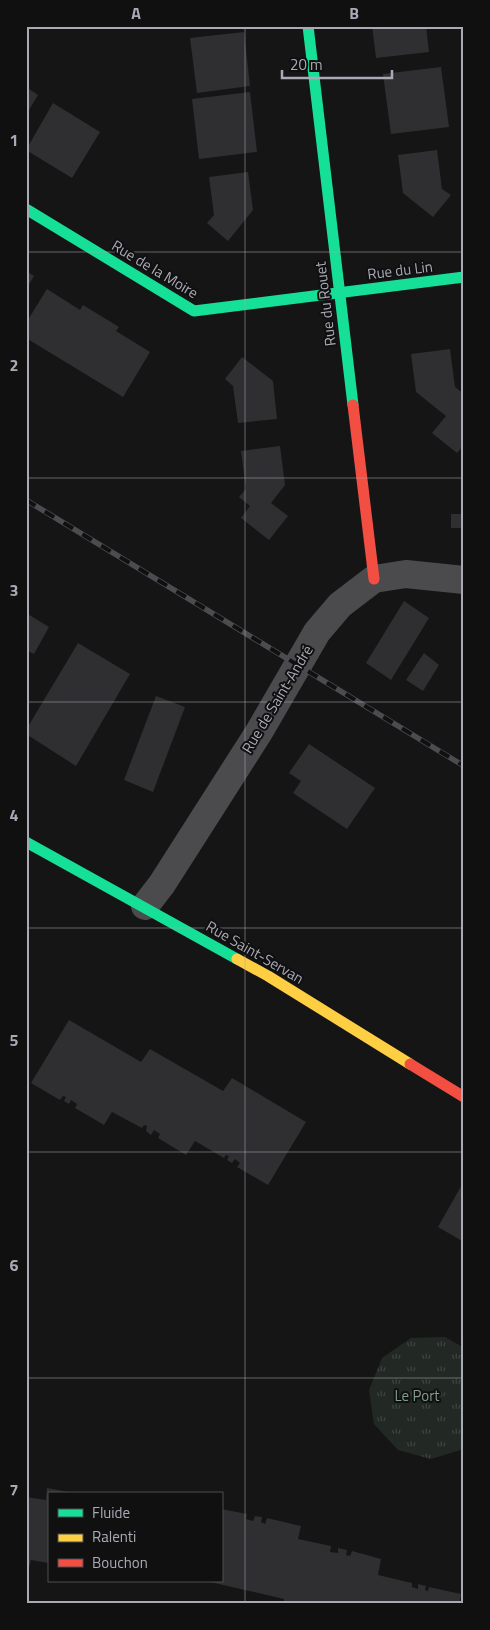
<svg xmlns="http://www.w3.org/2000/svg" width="490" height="1630" viewBox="0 0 490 1630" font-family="'Titillium Web',sans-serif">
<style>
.park{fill:url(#park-tufts)}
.building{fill:#2f2e30}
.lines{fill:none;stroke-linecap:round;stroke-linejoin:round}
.street{stroke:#4b4b4e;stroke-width:28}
.fast{stroke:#16e098;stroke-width:11}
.slow{stroke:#ffcf43;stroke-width:11}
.jam{stroke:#f24e42;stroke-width:11}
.rail-casing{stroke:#4c4c50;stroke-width:5.5}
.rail{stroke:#101011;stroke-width:4;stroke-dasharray:11;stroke-linecap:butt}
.grid{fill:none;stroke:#a9aab5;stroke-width:1;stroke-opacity:0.55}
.labels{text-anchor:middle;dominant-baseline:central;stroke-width:4;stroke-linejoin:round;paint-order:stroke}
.street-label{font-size:15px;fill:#a9aab5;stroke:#101011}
.park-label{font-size:15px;fill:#829d8a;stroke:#101011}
.neatline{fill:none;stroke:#a9aab5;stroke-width:2}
.grid-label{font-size:16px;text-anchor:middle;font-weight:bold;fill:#a9aab5}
</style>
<defs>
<pattern id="park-tufts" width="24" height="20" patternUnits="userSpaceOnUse" patternTransform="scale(1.25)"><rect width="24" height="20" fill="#222824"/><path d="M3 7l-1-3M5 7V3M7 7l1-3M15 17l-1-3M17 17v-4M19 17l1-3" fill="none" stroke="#3f4442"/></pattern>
</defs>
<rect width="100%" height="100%" fill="#151516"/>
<path class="park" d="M445 1337 464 1348V1449L431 1459 398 1450 374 1424 369 1390 382 1358 411 1338Z"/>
<g class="building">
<path d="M372 26H426L429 52 376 58Z"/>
<path d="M244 32 250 86 197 93 190 38Z"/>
<path d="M441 67 449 127 391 134 383 74Z"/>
<path d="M26 87 38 95 26 115Z"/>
<path d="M250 92 257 152 199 159 192 99Z"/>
<path d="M53 103 100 132 72 178 26 150Z"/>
<path d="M437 150 442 189 451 195 433 217 403 193 398 155Z"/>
<path d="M248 172 253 210 228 241 207 223 214 215 209 177Z"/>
<path d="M26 271 34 276 26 289Z"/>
<path d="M47 289 80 310 83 305 119 327 116 331 150 352 123 397 26 338V323Z"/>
<path d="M450 349 455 387 464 394V445L457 453 432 433 446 416 416 392 411 354Z"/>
<path d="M242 357 273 381 277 419 238 423 233 386 225 379Z"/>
<path d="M280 446 285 485 271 503 288 516 269 540 241 518 250 506 239 497 246 489 241 451Z"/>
<rect x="451" y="514" width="13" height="14"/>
<path d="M404 601 429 618 391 680 366 663Z"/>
<path d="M26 613 49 627 34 654 26 650Z"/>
<path d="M78 643 130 674 76 766 26 734V730Z"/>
<path d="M424 653 439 665 423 691 406 680Z"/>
<path d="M156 696 185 707 153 792 124 780Z"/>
<path d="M309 744 375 788 347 829 293 793 301 781 289 773Z"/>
<path d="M69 1020 141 1062 150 1049 223 1091 232 1078 306 1122 268 1185 237 1167 240 1163 235 1159 232 1163 227 1160 229 1156 226 1155 224 1158 195 1141 186 1155 158 1138 160 1134 154 1130 151 1135 146 1131 147 1126 144 1125 142 1128 112 1112 104 1125 75 1108 77 1104 71 1100 69 1104 64 1101 66 1097 63 1096 60 1100 31 1083Z"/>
<path d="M464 1181V1242L438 1227Z"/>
<path d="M47 1488 79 1494H49V1563L31 1560 26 1578V1497L46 1500Z"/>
<path d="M221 1509 247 1514 246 1519 253 1521 255 1516 262 1517 261 1522 265 1524 267 1518 301 1526 298 1539 331 1546 330 1552 338 1553V1548L347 1550 346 1555 350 1556 352 1551 381 1559 378 1575 412 1583V1587L418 1589V1584L426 1586 425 1590 428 1591 429 1587 461 1594 459 1604H284V1599L210 1582 221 1581Z"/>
</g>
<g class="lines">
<path class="street" d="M145 906 162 884 259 732 317 632 340 605 374 579 406 574 464 580"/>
<g class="fast">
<path d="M308 26 353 405"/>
<path d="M26 209 194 311 464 277"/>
<path d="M26 842 237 959"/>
</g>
<path class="slow" d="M237 959 268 976 410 1064"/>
<g class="jam">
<path d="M353 405 374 579"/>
<path d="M410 1064 464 1097"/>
</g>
<defs>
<path id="rail" d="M26 500 464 766"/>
</defs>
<use href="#rail" class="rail-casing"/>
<use href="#rail" class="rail"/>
</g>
<path class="grid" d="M245 26V1604M26 252H464M26 478H464M26 702H464M26 928H464M26 1152H464M26 1378H464"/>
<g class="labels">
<g class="street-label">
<text transform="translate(155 269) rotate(31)">Rue de la Moire</text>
<text transform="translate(400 270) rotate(-7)">Rue du Lin</text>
<text transform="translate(325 304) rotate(-97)">Rue du Rouet</text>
<text transform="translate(277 699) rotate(-59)">Rue de Saint-André</text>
<text transform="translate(255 952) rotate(30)">Rue Saint-Servan</text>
</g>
<g class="park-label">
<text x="417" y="1395">Le Port</text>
</g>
</g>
<rect width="490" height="1630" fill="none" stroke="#101011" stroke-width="55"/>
<rect x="48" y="1492" width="175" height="90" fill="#101011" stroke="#4d4e53"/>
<rect x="58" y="1509" width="25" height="8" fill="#16e098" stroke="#4d4e53"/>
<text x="92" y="1518" font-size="15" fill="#a9aab5">Fluide</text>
<rect x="58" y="1534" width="25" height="8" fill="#ffcf43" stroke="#4d4e53"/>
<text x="92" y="1542" font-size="15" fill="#a9aab5">Ralenti</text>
<rect x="58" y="1559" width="25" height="8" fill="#f24e42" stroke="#4d4e53"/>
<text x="92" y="1568" font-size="15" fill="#a9aab5">Bouchon</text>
<path d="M282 70v8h110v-8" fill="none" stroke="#a9aab5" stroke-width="2.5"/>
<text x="290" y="70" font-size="15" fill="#a9aab5" stroke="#101011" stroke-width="4" paint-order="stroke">20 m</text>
<rect x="28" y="28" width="434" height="1574" class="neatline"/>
<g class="grid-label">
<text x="136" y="19">A</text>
<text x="354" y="19">B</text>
<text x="14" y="146">1</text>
<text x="14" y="371">2</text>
<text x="14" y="596">3</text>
<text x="14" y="821">4</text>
<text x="14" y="1046">5</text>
<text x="14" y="1271">6</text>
<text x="14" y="1496">7</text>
</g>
</svg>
